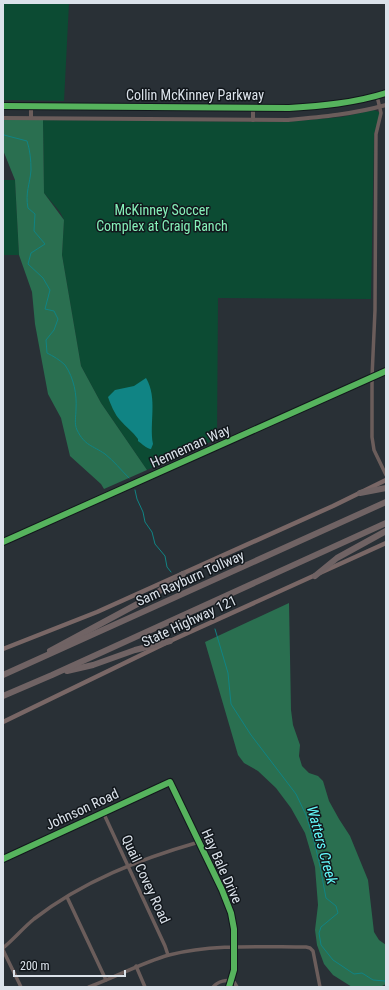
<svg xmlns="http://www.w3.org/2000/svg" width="389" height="990" viewBox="0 0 389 990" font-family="'Roboto Condensed',sans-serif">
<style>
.green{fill:#0c4b33}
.forest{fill:#2a6f50}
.water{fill:#108484}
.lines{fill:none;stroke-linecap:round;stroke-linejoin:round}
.stream{stroke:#108484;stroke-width:1}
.minor{stroke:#6b5d5b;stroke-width:3.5}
.tertiary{stroke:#6b5d5b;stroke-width:4}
.secondary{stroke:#796766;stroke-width:4.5}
.motorway{stroke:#706364;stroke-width:6}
.cycleway-casing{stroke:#12171c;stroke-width:8}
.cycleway{stroke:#56b35d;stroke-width:6}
.labels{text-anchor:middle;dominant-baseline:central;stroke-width:3;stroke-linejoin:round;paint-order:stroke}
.street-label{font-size:14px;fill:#dbe2ea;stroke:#12171c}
.park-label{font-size:14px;fill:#86f0b9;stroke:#12171c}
.water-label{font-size:15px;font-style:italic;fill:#63fafa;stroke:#12171c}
</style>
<rect width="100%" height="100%" fill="#293036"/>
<g class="green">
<path d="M3 3H69L64 101 3 100Z"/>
<path d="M374 110 379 112 380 117 374 134 371 299 218 298 217 439 147 470 101 403 81 366 62 255 64 220 60 212 44 193 43 120 286 122 342 117Z"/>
<path d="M3 180H15L19 255H3Z"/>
</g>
<g class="forest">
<path d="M3 120H43L44 193 64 220 62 255 81 366 101 403 147 470 104 489 101 484 70 456 61 418 48 394 35 324 32 292 19 255 15 180 3 150Z"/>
<path d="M289 603 291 710 293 725 300 745 299 756 302 766 309 773 318 776 323 781 329 801 339 819 350 836 368 880 374 932 379 940 386 945V984L380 987H352L333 975 324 964 317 945 315 930 318 905 315 867 305 833 291 808 276 788 258 771 244 763 238 755 205 642Z"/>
</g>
<path class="water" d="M146 378C158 398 149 423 153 444L151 449C147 449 141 443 138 441V439C133 432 126 427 120 420 115 415 110 403 108 397L115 390 134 386Z"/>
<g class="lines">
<g class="stream">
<path d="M3 132 4 135 27 141C30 150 31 160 31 170 30 184 25 193 28 208L35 214 34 231 45 244 31 253 28 264 43 278 50 290 45 309 54 311 58 319 54 330 46 340 47 353C53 356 60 360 65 365 74 378 77 395 76 409 76 417 74 423 77 430 85 446 92 445 105 454 114 461 121 470 129 478"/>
<path d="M135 490 137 499 143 512 145 522 152 532 155 544 165 556 167 567 171 572"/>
<path d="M215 629 228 673 231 704 251 735 296 794 306 815 314 841 320 866 326 898 336 906 338 913 321 927 319 933 321 945 333 960 354 974 362 973 373 980 385 981 386 987"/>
</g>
<g class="minor">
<path d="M377 96 381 113 376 134 375 310 372 377V437L374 450 386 475"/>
<path d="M3 542 386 371"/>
<path d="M103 812 165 946 168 955"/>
<path d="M3 859 170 782 222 890 231 913 234 929V970L229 987"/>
<path d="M67 897 106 980"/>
<path d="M3 948C14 939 23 928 34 919 83 881 140 859 199 842"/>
<path d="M3 950 21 987"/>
<path d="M136 966 145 987"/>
<path d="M89 987C116 977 141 963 169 955 213 944 260 947 306 947L310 948 313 951 320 987"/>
<path d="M213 987C218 981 227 979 234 982L237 987"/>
</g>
<g class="tertiary">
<path d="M3 106 289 108C321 106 355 103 386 93"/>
<path d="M3 118 288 120C321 117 354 114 386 105"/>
<path d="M31 118V106"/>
<path d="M253 120V108"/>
</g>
<g class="secondary">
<path d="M3 649 97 612 333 506 386 480"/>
<path d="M3 722 170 641 386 543"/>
</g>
<g class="motorway">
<path d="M360 493 386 488"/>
<path d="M315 576 337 558 386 531"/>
<path d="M50 651 154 595 183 574"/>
<path d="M67 671 93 665 135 650 170 641"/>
<path d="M3 675 386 502"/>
<path d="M3 696 52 675 386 523"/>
</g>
<defs>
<g id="cycleway">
<path d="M3 106 289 108C321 106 355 103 386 93"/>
<path d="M3 542 386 371"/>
<path d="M3 859 170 782 222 890 231 913 234 929V970L229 987"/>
</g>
</defs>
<use href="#cycleway" class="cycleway-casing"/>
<use href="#cycleway" class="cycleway"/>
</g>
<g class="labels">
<g class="street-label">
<text x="195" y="95">Collin McKinney Parkway</text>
<text transform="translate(190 446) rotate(-24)">Henneman Way</text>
<text transform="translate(190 578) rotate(-24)">Sam Rayburn Tollway</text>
<text transform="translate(189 621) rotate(-25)">State Highway 121</text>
<text transform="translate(82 809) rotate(-25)">Johnson Road</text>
<text transform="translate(222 866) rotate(66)">Hay Bale Drive</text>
<text transform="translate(146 879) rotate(65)">Quail Covey Road</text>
</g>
<g class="park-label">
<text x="162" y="210">McKinney Soccer<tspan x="162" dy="16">Complex at Craig Ranch</tspan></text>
</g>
<g class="water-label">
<text transform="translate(322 845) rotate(75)">Watters Creek</text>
</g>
</g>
<rect width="389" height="990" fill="none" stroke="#dbe2ea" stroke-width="8"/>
<path d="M14 970v6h111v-6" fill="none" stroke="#dbe2ea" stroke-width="2"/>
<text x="20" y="970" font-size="12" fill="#dbe2ea" stroke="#12171c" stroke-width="3" paint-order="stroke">200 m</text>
</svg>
